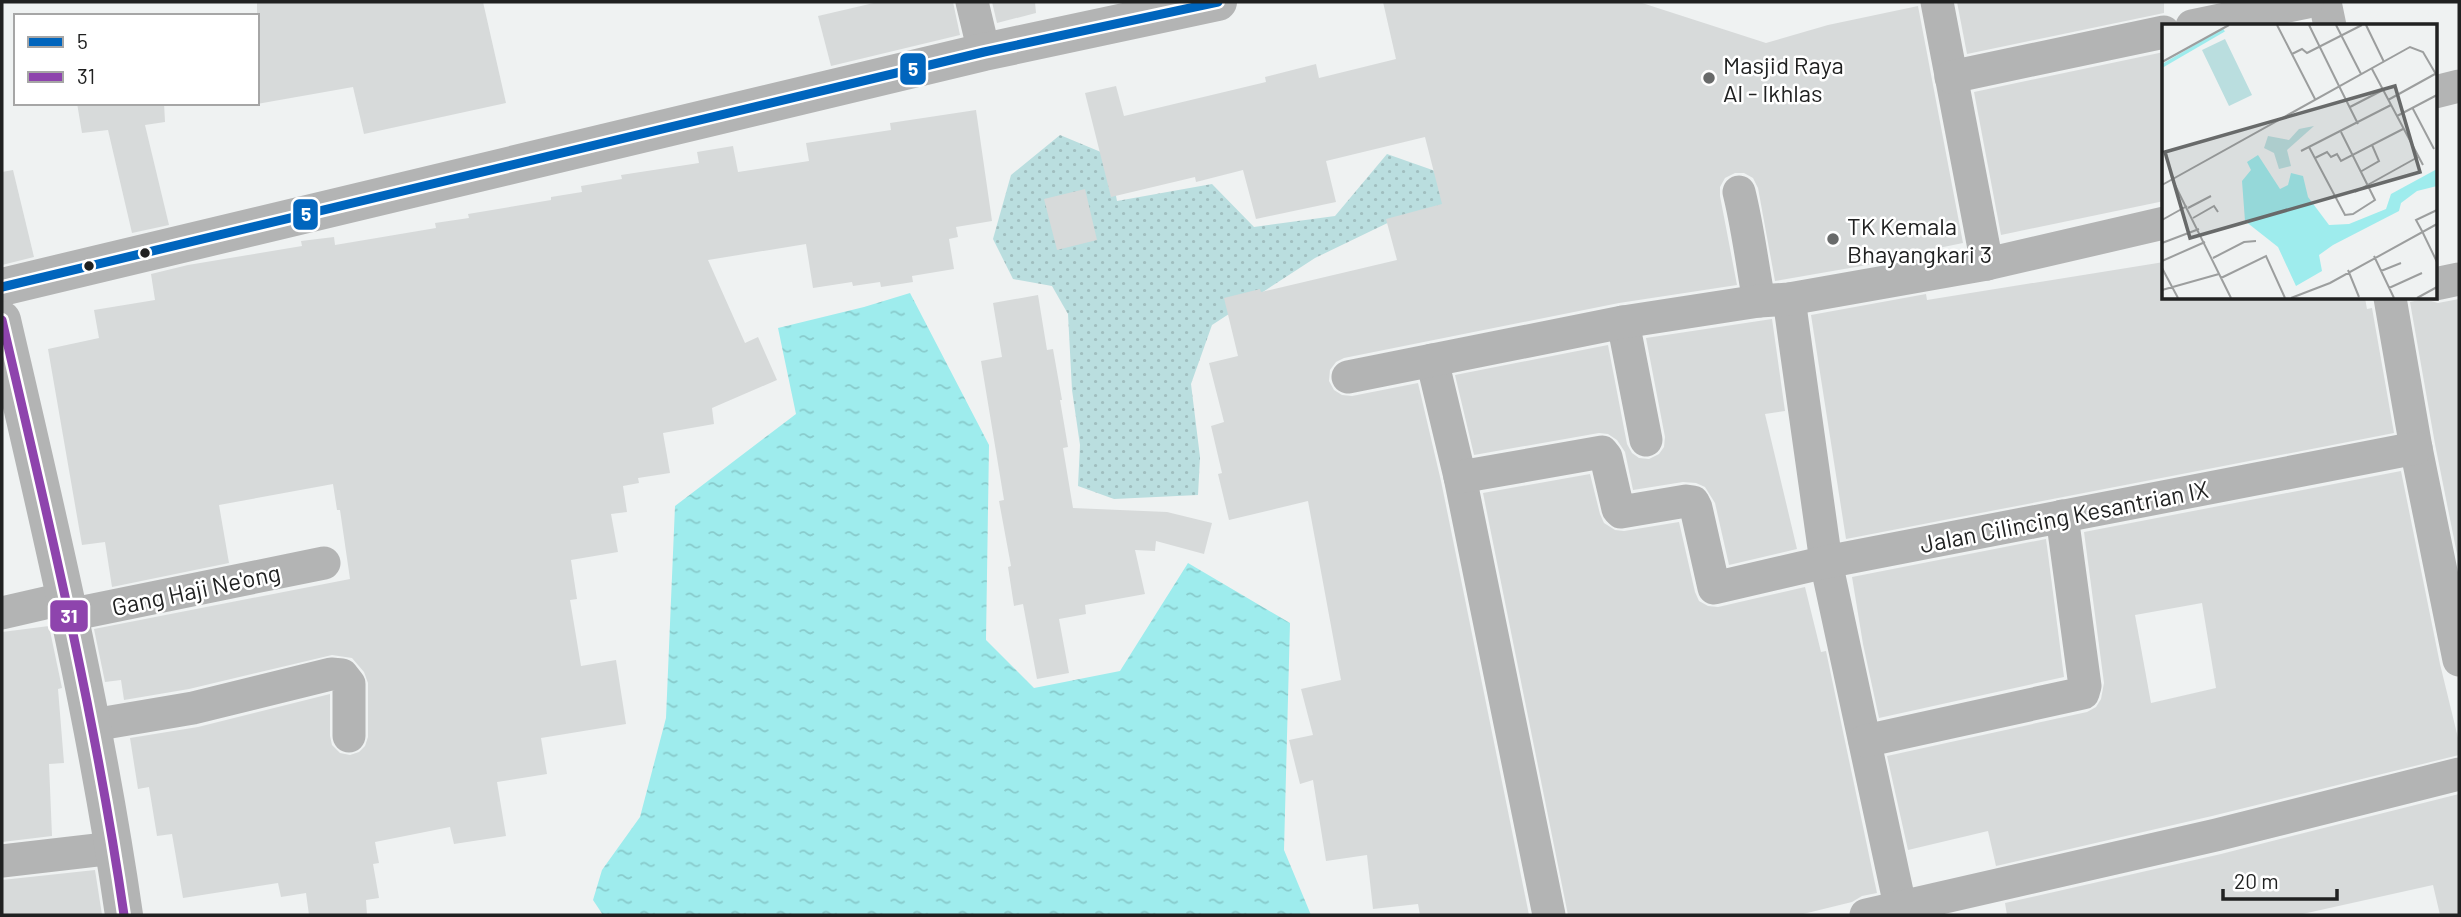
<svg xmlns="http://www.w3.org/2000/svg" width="2461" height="917" viewBox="0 0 2461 917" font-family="Barlow,sans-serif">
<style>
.grass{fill:url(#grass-dots)}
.water{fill:url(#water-ripples)}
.building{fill:#d7dada;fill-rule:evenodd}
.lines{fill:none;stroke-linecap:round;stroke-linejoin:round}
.minor{stroke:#b3b4b4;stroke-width:33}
.tertiary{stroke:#b3b4b4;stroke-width:38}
.bus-1-casing{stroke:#fff;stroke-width:14}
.bus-2-casing{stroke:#fff;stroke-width:14}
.bus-1{stroke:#0065bd;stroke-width:9}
.bus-2{stroke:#8e44ad;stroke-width:9}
.poi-dot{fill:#686a6a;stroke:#fff;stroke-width:2.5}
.bus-dot{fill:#202121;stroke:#fff;stroke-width:2.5}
.labels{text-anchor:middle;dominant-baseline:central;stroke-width:5;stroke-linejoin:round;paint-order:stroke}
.poi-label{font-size:24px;fill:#202121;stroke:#fff;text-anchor:start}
.street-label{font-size:24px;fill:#202121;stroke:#fff}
.inset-river{fill:none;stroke:#9eeced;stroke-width:3.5}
.inset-road{fill:none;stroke:#9c9e9e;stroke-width:2}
.view{fill:#686a6a;fill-opacity:0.15;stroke:#686a6a;stroke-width:3.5}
.inset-edge{fill:none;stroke:#202121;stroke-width:3.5}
.line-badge{stroke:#fff;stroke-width:2.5}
.badge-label{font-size:19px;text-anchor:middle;font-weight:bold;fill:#fff}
</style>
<defs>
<pattern id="grass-dots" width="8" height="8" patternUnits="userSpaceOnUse" patternTransform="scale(1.75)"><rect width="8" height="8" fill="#badedf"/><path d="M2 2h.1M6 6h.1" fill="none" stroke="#a0bebf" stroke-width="1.8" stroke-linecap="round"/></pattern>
<pattern id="water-ripples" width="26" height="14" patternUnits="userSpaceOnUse" patternTransform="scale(1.75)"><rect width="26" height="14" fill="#9eeced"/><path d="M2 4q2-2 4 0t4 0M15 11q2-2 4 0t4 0" fill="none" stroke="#88cacb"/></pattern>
</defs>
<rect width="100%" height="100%" fill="#eff2f2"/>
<path class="grass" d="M1060 135 1108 155 1117 201 1212 184 1254 227 1335 216 1387 154 1526 203 1402 216 1315 258 1212 325 1191 384 1200 457 1198 495 1114 499 1078 486 1080 445 1072 390 1068 314 1052 286 1013 279 993 239 1011 175Z"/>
<path class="water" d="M910 293 989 445 986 640 1034 688 1120 671 1188 563 1290 623 1284 850 1311 915H603L593 900 602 870 640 817 666 718 675 506 796 414 778 328 864 307Z"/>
<g class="building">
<path d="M257 2H483L506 103 364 134 353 87 257 104Z"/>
<path d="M878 2H953L960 35 831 66 818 16Z"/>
<path d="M992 2H1035L1036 13 997 23Z"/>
<path d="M1383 2H1639L1766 43 1828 25 1918 6 1963 243 1919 252V256L1775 281 1758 188 1753 178 1744 173H1735L1725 178 1720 187V196L1737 285 1619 303 1344 358 1336 362 1330 370 1329 381 1334 390 1342 395 1352 396 1418 383 1441 481 1529 915H1420L1418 904 1373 909 1367 855 1326 861 1313 780 1300 784 1289 740 1313 735 1301 689 1341 680 1308 501 1229 520 1218 474 1222 473 1211 426 1224 422 1209 363 1238 356 1224 298 1260 289 1261 292 1397 260 1386 219 1442 204 1425 137 1326 161 1336 202 1256 219 1243 170 1196 182 1195 177 1111 197 1085 93 1116 86 1124 116 1266 82 1265 77 1316 64 1319 78 1396 59Z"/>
<path d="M1957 2H2164V13L1967 54Z"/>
<path d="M2164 52V201L2001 235 1974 92Z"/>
<path d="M77 103H164L165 122 145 125 169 225 132 233 108 130 82 133Z"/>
<path d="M976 110 992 221 956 227 958 237 949 239 954 269 912 276 913 282 881 287 880 282 853 286 852 282 813 288 806 244 708 260 745 343 758 337 777 380 712 408 714 424 663 433 670 473 638 478 639 483 623 486 627 512 611 514 618 552 571 560 577 599 570 600 581 666 616 660 626 724 541 738 547 774 497 782 506 836 454 844 450 827 375 842 379 863 373 864 379 898 366 900 367 915H309L306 893 281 897 278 883 183 898 172 834 157 836 149 787 138 789 130 738 198 727 330 694V736L332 745 340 753 350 755 359 752 365 746 368 737V683L364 672 352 658 332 655 189 689 124 700 121 680 105 682 94 629 350 579 340 510H337L333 484 219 505 229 563 112 587 105 542 82 545 48 349 99 338 94 310 155 300 151 274 188 265 302 246 301 241 334 237 335 245 436 228 435 223 469 218 468 214 551 200V197L582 192 581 186 622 179 621 175 699 163 697 152 733 146 738 172 809 161 806 143 891 130 890 123Z"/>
<path d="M13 170 34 257 2 265V172Z"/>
<path d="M1085 189 1097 240 1057 250 1044 199Z"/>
<path d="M2164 262V298H2365L2367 309 2372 308 2394 433 1846 539 1811 315 1926 294 1927 300Z"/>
<path d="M1038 295 1047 350 1053 349 1062 400H1060L1068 447 1063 448 1073 508 1167 512 1212 523 1204 554 1156 541 1155 551 1135 550 1145 594 1085 605 1086 614 1059 619 1069 673 1037 679 1023 604 1014 606 1008 567 1011 566 999 501 1004 500 981 361 1002 357 993 303Z"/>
<path d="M2424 299 2438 303 2459 299V564L2435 444 2410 302Z"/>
<path d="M1772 319 1785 411 1765 414 1797 549 1729 565 1715 503 1705 487 1696 483 1683 482 1633 490 1625 452 1617 440 1608 434 1599 433 1474 455 1455 375 1608 345 1627 444 1632 453 1639 458 1649 459 1659 454 1664 447 1665 437 1646 338Z"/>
<path d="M2401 471 2440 664 2459 742V755L2212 816 1996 866 1988 831 1908 850 1887 756 2087 712 2096 707 2101 699 2104 683 2084 532ZM2202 603 2216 688 2151 703 2135 615Z"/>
<path d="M1590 474 1600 514 1604 523 1615 530 1624 531 1679 522 1695 592 1699 601 1708 606 1718 607 1805 587 1821 652 1826 651 1877 893 1862 896 1852 902 1799 915H1568L1483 493Z"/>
<path d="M2046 539 2064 677 1879 718 1863 644 1852 577Z"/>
<path d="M49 626 62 688 58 689 64 763 49 764 52 836 2 842V632Z"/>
<path d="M2459 794V915H2440L2433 885 2298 915H2007L2005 903 2221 854Z"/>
<path d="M95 870 102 915H2V880Z"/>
</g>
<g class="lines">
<g class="minor">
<path d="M972 2 984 52"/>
<path d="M1937 2 1987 264"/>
<path d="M2325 2 2330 26"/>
<path d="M2192 26 2307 2"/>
<path d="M1951 77 2164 32"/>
<path d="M2435 92 2459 86"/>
<path d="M1739 192C1748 228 1752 264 1759 301"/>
<path d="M2435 284 2459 279"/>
<path d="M2390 298 2416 448 2459 660"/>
<path d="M1789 299 1826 562 1902 915"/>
<path d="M1623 322 1646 440"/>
<path d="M1432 360 1460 477 1549 915"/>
<path d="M1348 377 1623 322 1759 301 1789 299 1987 264 2164 223"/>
<path d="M1460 477 1602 452 1606 457 1618 509 1621 512 1686 501 1693 502 1696 508 1714 588 1826 562 2416 448"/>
<path d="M2 613 67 598"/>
<path d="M69 615 324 563"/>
<path d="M93 725 193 708 331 674 342 675 349 684V736"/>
<path d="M1865 741 2083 693 2085 686 2062 516"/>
<path d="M2 861 114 848"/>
<path d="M1866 915 2216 835 2459 774"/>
</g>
<g class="tertiary">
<path d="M2 287 984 52 1218 2"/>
<path d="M2 320C48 518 95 714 124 915"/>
</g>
<defs>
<path id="bus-1" d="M2 287 984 52 1218 2"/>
<path id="bus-2" d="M2 320C48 518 95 714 124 915"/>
</defs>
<use href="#bus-1" class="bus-1-casing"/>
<use href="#bus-2" class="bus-2-casing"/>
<use href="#bus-1" class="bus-1"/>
<use href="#bus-2" class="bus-2"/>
</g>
<g class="poi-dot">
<circle cx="1709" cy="78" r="7"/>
<circle cx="1833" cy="239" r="7"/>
</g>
<g class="bus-dot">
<circle cx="145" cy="253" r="6"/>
<circle cx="89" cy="266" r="6"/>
</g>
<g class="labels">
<g class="poi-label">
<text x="1723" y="64">Masjid Raya<tspan x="1723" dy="28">Al - Ikhlas</tspan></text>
<text x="1847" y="225">TK Kemala<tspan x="1847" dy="28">Bhayangkari 3</tspan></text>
</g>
<g class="street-label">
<text transform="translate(2064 516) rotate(-11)">Jalan Cilincing Kesantrian IX</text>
<text transform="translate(196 589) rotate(-12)">Gang Haji Ne'ong</text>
</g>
</g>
<g transform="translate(2162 24)">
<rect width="275" height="275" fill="#eff2f2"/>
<path d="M63 15 90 71 67 82 40 26ZM152 102 125 126 129 142 117 145 112 129 102 124 106 112 127 116 137 105Z" fill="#badedf"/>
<path d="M96 131 118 165 126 161 129 149 141 152 146 173 167 201 187 200 224 185 229 170 275 145V162L255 167 239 179 237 187 171 221 157 231 160 247 134 262 116 223 83 197 80 157 89 146 85 138Z" fill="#9eeced"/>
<path class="inset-river" d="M0 42 62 6"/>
<path class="inset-road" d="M115 1 153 75M147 1 177 62M174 1 199 50M204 1 222 38M130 30 140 25 145 29 200 1M0 38 67 1M210 45 261 141M177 62 196 100M226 76 273 50M188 83 221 66M250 83 272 125M235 92 275 71M147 123 183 191 191 190 213 176 179 108M139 127 229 81M153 134 165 128 169 133 175 130 179 137 241 105M198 148 217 137 210 121M10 155 69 274M0 161 248 23 261 28 275 52M193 168 256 133M26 184 49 172M31 194 52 182 56 188M0 196 25 182M260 207 254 196 275 186M260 207 275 238M0 219 37 205M212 232 232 274M51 234 82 218 94 217M0 237 43 218M0 244 16 274M186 246 197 273M219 247 239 239M59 254 104 232 123 274M227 264 260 249M0 266 57 250M129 274 168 259 275 200M255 274 275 263"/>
<path class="view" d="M233 62 258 148 28 214 3 128Z"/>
<rect width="275" height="275" class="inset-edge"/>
</g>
<g class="line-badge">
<rect x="899" y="52" width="28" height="34" rx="7" fill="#0065bd"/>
<rect x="292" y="198" width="27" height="33" rx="7" fill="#0065bd"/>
<rect x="49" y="599" width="40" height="34" rx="7" fill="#8e44ad"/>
</g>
<g class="badge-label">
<text x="913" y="76">5</text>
<text x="306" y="221">5</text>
<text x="69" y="623">31</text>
</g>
<rect width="2461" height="917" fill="none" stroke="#202121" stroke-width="7"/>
<rect x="14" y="14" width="245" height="91" fill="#ffffff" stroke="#a6a6a6" stroke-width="2"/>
<rect x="28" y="37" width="35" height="10" fill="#0065bd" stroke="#a6a6a6" stroke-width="2"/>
<text x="77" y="49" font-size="21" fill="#202121">5</text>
<rect x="28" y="72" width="35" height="10" fill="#8e44ad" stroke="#a6a6a6" stroke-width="2"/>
<text x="77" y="84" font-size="21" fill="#202121">31</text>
<path d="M2223 889v10h114v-10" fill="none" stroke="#202121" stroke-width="3.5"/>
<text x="2234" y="889" font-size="21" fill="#202121" stroke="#ffffff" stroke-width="5" paint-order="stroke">20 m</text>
</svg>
